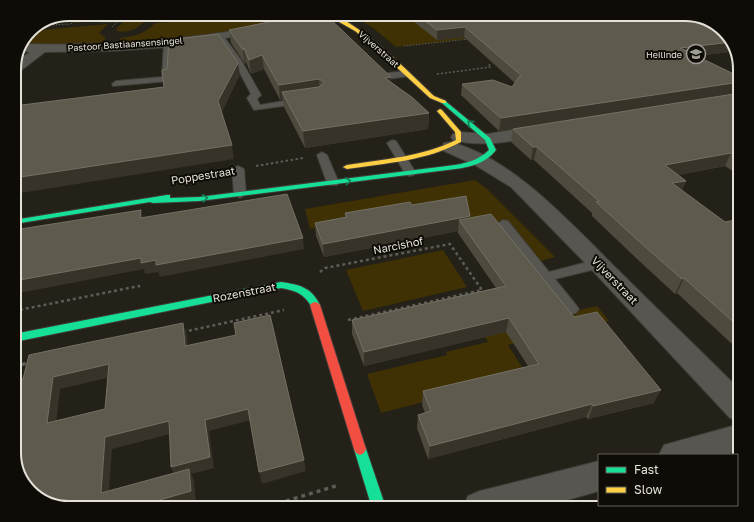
<svg xmlns="http://www.w3.org/2000/svg" width="754" height="522" viewBox="0 0 754 522" font-family="'Golos Text',sans-serif">
<style>
.green{fill:#3f3103}
.lines{fill:none;stroke-linecap:round;stroke-linejoin:round}
.lane-casing{stroke:#403d37;stroke-width:2}
.street-casing{stroke:#403d37;stroke-width:2}
.fast-casing{stroke:#403d37;stroke-width:2}
.slow-casing{stroke:#403d37;stroke-width:2}
.jam-casing{stroke:#403d37;stroke-width:2}
.path-far4{stroke:#5d5c56;stroke-width:1;stroke-dasharray:1.5 1.5;stroke-linecap:butt}
.path-far3{stroke:#5d5c56;stroke-width:1.5;stroke-dasharray:2 2;stroke-linecap:butt}
.path-far2{stroke:#5d5c56;stroke-width:2;stroke-dasharray:2.5 2.5;stroke-linecap:butt}
.path-far1{stroke:#5d5c56;stroke-width:2.5;stroke-dasharray:3 3;stroke-linecap:butt}
.path{stroke:#5d5c56;stroke-width:3.5;stroke-dasharray:4 4;stroke-linecap:butt}
.lane{fill:#585650;fill-rule:evenodd}
.street{fill:#585650;fill-rule:evenodd}
.fast{fill:#16e098;fill-rule:evenodd}
.slow{fill:#ffcf43;fill-rule:evenodd}
.jam{fill:#f24e42;fill-rule:evenodd}
.wall{fill:#4e4a3e}
.shaded-wall{fill:#373328}
.building{fill:#5e5b4e;stroke:#737064;fill-rule:evenodd}
.oneway{stroke:#138157}
.labels{text-anchor:middle;dominant-baseline:central;stroke-width:4;stroke-linejoin:round;paint-order:stroke}
.far-street-label{font-size:9px;fill:#e4e1d8;stroke:#0f0c07}
.far-poi-label{font-size:9px;fill:#e4e1d8;stroke:#0f0c07;text-anchor:end}
.street-label{font-size:11px;fill:#e4e1d8;stroke:#0f0c07}
.rim{fill:none;stroke:#e4e1d8;stroke-width:2}
</style>
<rect width="100%" height="100%" fill="#242119"/>
<g class="green">
<path d="M83 14H120L113 20 74 23Z"/>
<path d="M132 14H152C141 25 134 34 117 31L116 29Z"/>
<path d="M223 14H316L216 35 115 44 121 38C135 36 145 34 155 23L188 21 206 16Z"/>
<path d="M357 14H439L473 38 396 47 373 28 355 17Z"/>
<path d="M108 24 99 33 106 38 100 45 23 46 30 31Z"/>
<path d="M475 180 487 189 555 257 541 261 506 221 462 227 439 208 310 229 305 209Z"/>
<path d="M443 250 467 287 363 311 346 270Z"/>
<path d="M461 298 496 330 597 306 609 321 508 345 527 375 381 413 367 374 447 355 446 352 488 342Z"/>
</g>
<g class="lines">
<defs>
<g id="lane">
<path d="M216 34H222L241 60 261 95 257 99 260 105 302 98 307 101 305 103 254 110 247 98 251 94 233 60 215 36Z"/>
<path d="M164 41 171 43 169 81 113 86 112 84 116 81 162 77Z"/>
<path d="M406 71 409 72V76L388 79 384 76 388 73Z"/>
<path d="M392 140 396 141 416 173 414 175 410 176 406 175 387 143Z"/>
<path d="M322 152 327 155 339 183 337 185H329L327 183 317 155Z"/>
<path d="M238 166 244 169 246 194 240 198 234 194 232 169Z"/>
<path d="M503 220 508 221 549 272 599 259 604 261 606 264 604 267 555 279 576 305 579 309 576 313 571 314 566 313 497 224Z"/>
</g>
<g id="street">
<path d="M258 27 264 30 262 32 170 47 111 51 45 52 19 72 14 73 16 62 30 52 21 51 24 44C103 46 180 41 258 27Z"/>
<path d="M541 125 547 127 549 130 547 133C517 141 483 148 453 140L451 137 453 134 459 132 488 134Z"/>
<path d="M450 142C514 158 573 226 619 271 659 311 700 350 740 390V421L730 418 591 269 511 187 475 165 444 151 442 147 444 143Z"/>
<path d="M740 424V450L724 455H659L664 445Z"/>
<path d="M599 461V491L539 508H463L468 496 480 491Z"/>
</g>
<g id="fast">
<path d="M444 100 490 138 496 150C486 163 471 167 455 169L199 201 153 203 150 202 14 224V220L167 195H170V198L199 197 455 165C468 163 480 159 489 150L485 140 442 103 441 102Z"/>
<path d="M281 282C300 285 311 287 320 305L318 307H312C303 293 297 291 281 288L14 342V334Z"/>
<path d="M360 443 364 445 366 449 386 508H372L354 449 356 445Z"/>
</g>
<g id="slow">
<path d="M325 14C352 14 413 76 434 96L446 101V103H442L430 98 368 41 355 31Z"/>
<path d="M440 109 442 110 461 132V142C426 161 386 163 347 169L343 167 347 165C384 159 422 157 456 140L455 132 437 111Z"/>
</g>
<path id="jam" d="M315 302 318 303 320 305 366 449 364 453 360 455 356 453 354 449 310 305 312 303Z"/>
</defs>
<use href="#lane" class="lane-casing"/>
<use href="#street" class="street-casing"/>
<use href="#fast" class="fast-casing"/>
<use href="#slow" class="slow-casing"/>
<use href="#jam" class="jam-casing"/>
<g class="path-far4">
<path d="M94 14 97 20 101 22 173 21 205 14"/>
<path d="M271 16 282 14"/>
<path d="M53 20 52 25 71 24 79 16 85 14"/>
<path d="M150 22 158 14"/>
<path d="M112 27 126 14"/>
<path d="M404 46 469 39"/>
</g>
<path class="path-far3" d="M437 74 491 67 488 63"/>
<g class="path-far2">
<path d="M256 166 303 158"/>
<path d="M191 176 218 172"/>
</g>
<g class="path-far1">
<path d="M320 272 325 268 450 244 484 293"/>
<path d="M14 311 139 286V289"/>
<path d="M348 320 482 290"/>
<path d="M183 332 284 310"/>
</g>
<g class="path">
<path d="M14 366 29 363"/>
<path d="M263 508 339 485"/>
</g>
<use href="#lane" class="lane"/>
<use href="#street" class="street"/>
<use href="#fast" class="fast"/>
<use href="#slow" class="slow"/>
<use href="#jam" class="jam"/>
</g>
<g class="wall">
<path d="M404 14H685L736 51 697 56 740 77V176L725 166 678 175 686 181 682 190 725 222 740 219V341L732 344 677 293 675 294 636 258 592 216V213L534 160H531L511 142 513 129 660 106 499 131 461 95 462 84 512 87 515 83 464 37 437 40Z"/>
<path d="M229 30 391 82 429 113 428 129 305 148 284 107 283 100H280L264 69 251 74 246 62 245 64 231 43Z"/>
<path d="M412 205 470 218 574 317 654 403 588 419 586 417 428 459 417 428 418 415 425 413 422 405 423 391 528 366 506 332 364 366 352 334V320L496 288 458 233V231L324 257 316 236 315 223 345 217V213Z"/>
</g>
<g class="shaded-wall">
<path d="M465 27 464 37 437 40V30Z"/>
<path d="M732 42 734 44 736 51 677 59 680 48Z"/>
<path d="M244 48 246 62 245 64 243 50Z"/>
<path d="M262 55 264 69 251 74 249 60Z"/>
<path d="M238 63 240 75 221 114 218 101Z"/>
<path d="M391 77V91L385 78Z"/>
<path d="M319 79 320 94 282 92 283 100H280L279 85Z"/>
<path d="M740 82V93L499 131 501 118Z"/>
<path d="M429 113 428 129 305 148 303 131Z"/>
<path d="M232 145 234 159 14 194V178Z"/>
<path d="M533 147H537L534 160H531Z"/>
<path d="M731 153 725 166 660 179 665 165Z"/>
<path d="M686 181 680 194 672 183Z"/>
<path d="M141 210 144 221 140 218Z"/>
<path d="M470 216 469 229 459 220 458 231 324 257 323 244Z"/>
<path d="M303 238 304 249 160 277 158 272 145 274 144 269 14 294V281L141 258 156 260Z"/>
<path d="M684 278 677 293 675 294 682 279Z"/>
<path d="M509 318 506 332 364 366V352Z"/>
<path d="M183 323 187 335 189 358 185 346Z"/>
<path d="M740 330V341L732 344Z"/>
<path d="M109 364 115 376 60 389 55 434 47 423 53 377Z"/>
<path d="M661 390 654 403 588 419 593 406Z"/>
<path d="M592 404 586 417 428 459 430 446Z"/>
<path d="M248 409 251 420 209 431 214 468 191 474 194 480 196 502 176 508H149V503L176 478 171 467 205 420Z"/>
<path d="M169 421 174 433 112 449 108 504 101 493 105 437Z"/>
<path d="M19 458V472L15 459Z"/>
<path d="M304 460 306 471 262 484 259 472Z"/>
</g>
<g class="building">
<path d="M309 14H325L391 77 385 78 413 98 429 113 303 131 282 92 319 87 325 82 319 79 279 85 262 55 249 60 244 48 243 50 229 30Z"/>
<path d="M416 14H685L716 23 732 42 680 48 740 77V82L501 118 462 84 493 80 512 87 519 77 522 76 465 27 437 30Z"/>
<path d="M218 34 238 63 218 101 232 145 14 178V106L164 87 162 70 167 69 169 40Z"/>
<path d="M740 93V159L731 153 665 165 686 181 672 183 725 222 740 219V328L684 278 682 279 642 244 596 202 599 201 537 147H533L513 129Z"/>
<path d="M287 194 303 238 156 265V260L141 263V258L14 281V230L141 210 140 218Z"/>
<path d="M466 196 470 216 323 244 315 223 347 217 345 213 410 202 412 205Z"/>
<path d="M491 214 574 317 597 312 661 390 593 406 592 404 430 446 418 415 431 411 423 391 539 364 509 318 364 352 352 320 506 286 459 220Z"/>
<path d="M270 315 304 460 259 472 248 409 205 420 210 457 171 467 169 421 105 437 101 493 189 469 191 491 149 503V508H69L38 499 21 480 17 466 19 458 15 459 14 456V381L23 379 29 355 76 345 183 323 185 346 236 335 234 323ZM109 364 105 409 47 423 53 377Z"/>
</g>
<defs><path id="oneway-chevron" d="M-2-3.5L2.5 0L-2 3.5" fill="none" stroke-width="1.6" stroke-linecap="round" stroke-linejoin="round"/></defs>
<g class="oneway">
<use href="#oneway-chevron" transform="translate(470 123) rotate(-140)"/>
<use href="#oneway-chevron" transform="translate(348 181) rotate(-7)"/>
<use href="#oneway-chevron" transform="translate(205 198) rotate(-7)"/>
</g>
<defs>
<symbol id="school-ring" viewBox="-11 -11 22 22"><circle r="9.5" fill="#0f0c07" stroke="#a19e95" stroke-width="1.5"/><path d="M0-5L7-2L0 1L-7-2ZM-4 1L0 2.5L4 1V4Q0 6-4 4Z" fill="#a19e95"/></symbol>
</defs>
<g fill-rule="evenodd">
<use href="#school-ring" x="685" y="43" width="22" height="22"/>
</g>
<g class="labels">
<g class="far-street-label">
<text transform="translate(125 44) rotate(-4)">Pastoor Bastiaansensingel</text>
<text transform="translate(379 49) rotate(41)">Vijverstraat</text>
</g>
<g class="far-poi-label">
<text x="682" y="54">Heilinde</text>
</g>
<g class="street-label">
<text transform="translate(203 175) rotate(-9)">Poppestraat</text>
<text transform="translate(398 245) rotate(-11)">Narcishof</text>
<text transform="translate(615 280) rotate(46)">Vijverstraat</text>
<text transform="translate(244 292) rotate(-11)">Rozenstraat</text>
</g>
</g>
<path d="M0 0H754V522H0ZM69 21H685A48 48 0 0 1 733 69V453A48 48 0 0 1 685 501H69A48 48 0 0 1 21 453V69A48 48 0 0 1 69 21Z" fill="#0f0c07" fill-rule="evenodd"/>
<path class="rim" d="M69 21H685A48 48 0 0 1 733 69V453A48 48 0 0 1 685 501H69A48 48 0 0 1 21 453V69A48 48 0 0 1 69 21Z"/>
<rect x="598" y="454" width="140" height="52" fill="#0f0c07" stroke="#64615b"/>
<rect x="606" y="467" width="20" height="6" fill="#16e098" stroke="#64615b"/>
<text x="634" y="474" font-size="12" fill="#e4e1d8">Fast</text>
<rect x="606" y="487" width="20" height="6" fill="#ffcf43" stroke="#64615b"/>
<text x="634" y="494" font-size="12" fill="#e4e1d8">Slow</text>
</svg>
